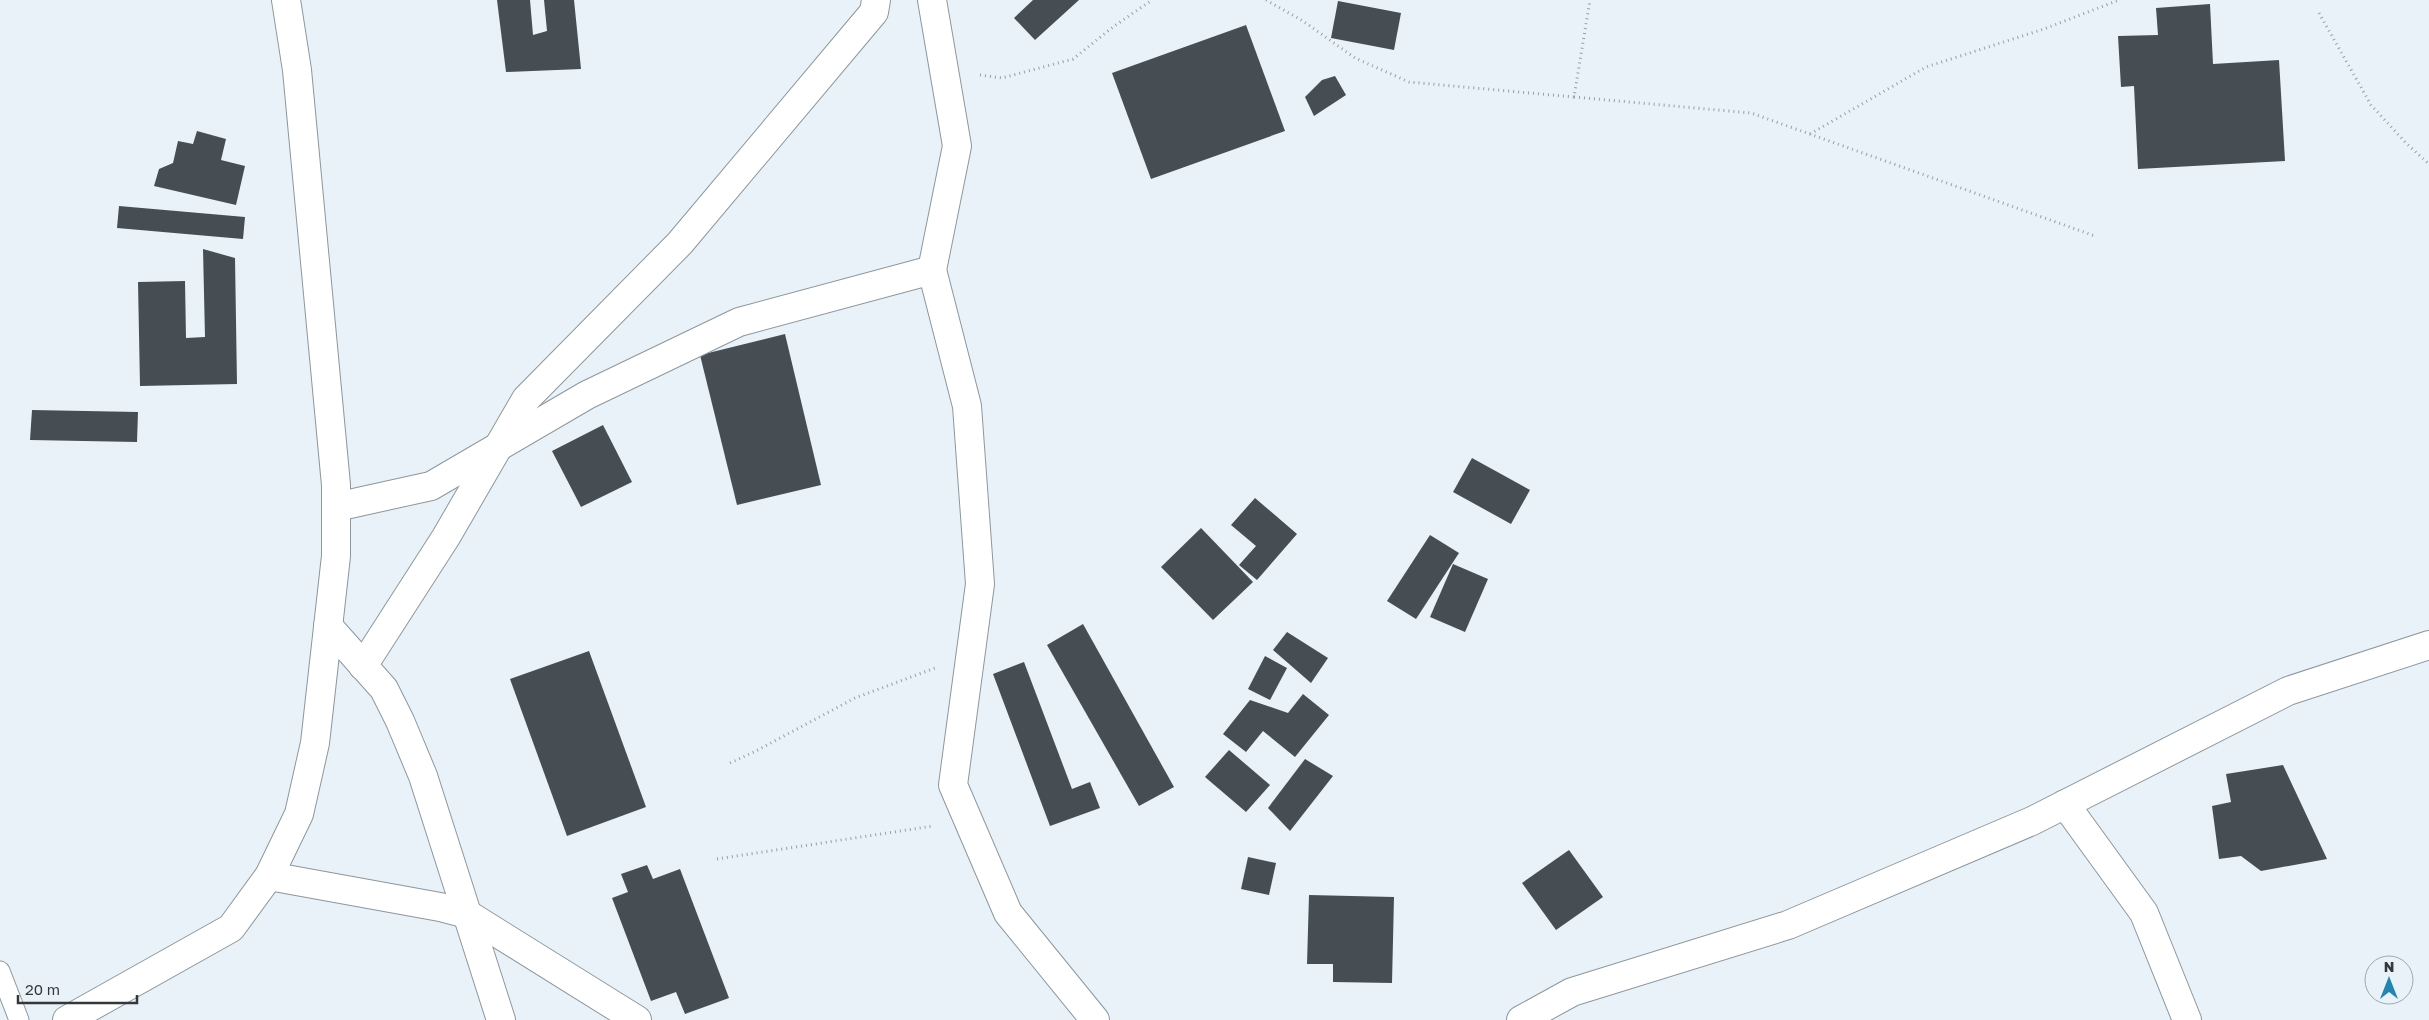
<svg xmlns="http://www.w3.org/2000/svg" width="2429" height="1020" viewBox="0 0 2429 1020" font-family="'Golos Text',sans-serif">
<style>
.building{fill:#464e53}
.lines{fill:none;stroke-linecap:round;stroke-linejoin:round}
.lane-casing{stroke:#8d979d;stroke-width:21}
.street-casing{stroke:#8d979d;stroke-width:30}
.path{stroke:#98a0a4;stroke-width:3;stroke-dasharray:1 4;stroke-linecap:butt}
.lane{stroke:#fff;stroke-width:19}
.street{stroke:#fff;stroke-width:28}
</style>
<rect width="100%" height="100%" fill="#e8f2f8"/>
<g class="building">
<path d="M497 0H530L533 35 547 31 544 0H574L581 69 506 72Z"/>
<path d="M1033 0H1079L1035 40 1014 18Z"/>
<path d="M1338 1 1401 13 1394 50 1331 38Z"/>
<path d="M2210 4 2213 64 2279 60 2285 161 2138 169 2134 86 2121 87 2118 36 2158 35 2156 8Z"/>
<path d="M1246 25 1285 131 1151 179 1112 73Z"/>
<path d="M1335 76 1346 95 1314 116 1305 97 1322 80Z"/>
<path d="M197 131 226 139 221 160 245 166 236 205 154 186 159 169 173 163 178 141 193 144Z"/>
<path d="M119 206 245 217 243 239 117 228Z"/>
<path d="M203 249 235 258 237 384 140 386 138 282 185 281 186 338 205 337Z"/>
<path d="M785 334 821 485 737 505 700 355Z"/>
<path d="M32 410 138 412 137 442 30 440Z"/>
<path d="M603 425 632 482 581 507 552 451Z"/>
<path d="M1472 458 1530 490 1511 524 1453 492Z"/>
<path d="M1255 498 1297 534 1257 580 1239 565 1256 546 1231 525Z"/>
<path d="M1201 528 1253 582 1213 620 1161 567Z"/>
<path d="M1430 535 1459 553 1416 619 1387 601Z"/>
<path d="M1453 564 1488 579 1465 632 1430 617Z"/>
<path d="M1083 624 1174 787 1139 806 1047 645Z"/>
<path d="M1287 632 1328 658 1311 683 1273 650Z"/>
<path d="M589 651 646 807 567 836 510 679Z"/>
<path d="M1265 656 1287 668 1270 700 1248 689Z"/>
<path d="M1024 662 1072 789 1090 782 1100 808 1050 826 993 674Z"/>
<path d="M1303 694 1329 715 1295 757 1263 731 1246 752 1223 734 1250 700 1288 713Z"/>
<path d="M1229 750 1270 785 1246 812 1205 777Z"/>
<path d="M1305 759 1333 776 1290 831 1268 808Z"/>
<path d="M2283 765 2327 859 2261 871 2241 856 2219 859 2212 806 2231 802 2226 774Z"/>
<path d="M1569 850 1603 897 1556 930 1522 883Z"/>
<path d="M1248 857 1276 863 1269 895 1241 889Z"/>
<path d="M647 865 653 879 680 869 729 998 685 1014 676 992 651 1001 612 898 628 892 621 874Z"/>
<path d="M1309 895 1394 897 1392 983 1333 982V964H1307Z"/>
</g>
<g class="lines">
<defs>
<path id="lane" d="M0 971 19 1020"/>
<g id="street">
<path d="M932 270 967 406 980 584 953 785 1008 913 1095 1020"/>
<path d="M336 507 431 486 587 395 739 322 932 270 957 146 932 0"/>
<path d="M328 626 384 689 400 721 423 776 501 1020"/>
<path d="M363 666 446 537 526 399 680 243 874 12 876 0"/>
<path d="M2065 804 2144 913 2187 1020"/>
<path d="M269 876 440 907 467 914 637 1020"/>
<path d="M67 1020 231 928 269 876 299 814 315 743 336 556V485L297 70 286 0"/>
<path d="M1521 1020 1572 992 1788 925 2032 821 2288 691 2429 645"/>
</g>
</defs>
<use href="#lane" class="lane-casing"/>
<use href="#street" class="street-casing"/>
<g class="path">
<path d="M1266 0 1303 21 1355 58 1409 82 1574 97 1590 0"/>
<path d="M2319 13 2371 105 2407 144 2429 164"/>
<path d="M980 75 1002 78 1073 59 1113 27 1152 0"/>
<path d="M1574 97 1751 113 2095 236"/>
<path d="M1810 134 1926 67 2044 29 2119 0"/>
<path d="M730 763 754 752 855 698 935 668"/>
<path d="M717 859 933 826"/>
</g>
<use href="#lane" class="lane"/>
<use href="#street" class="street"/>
</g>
<g transform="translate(2389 980)"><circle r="24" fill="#e8f2f8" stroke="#a0a8ac"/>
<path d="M0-4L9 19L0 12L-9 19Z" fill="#2185af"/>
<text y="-8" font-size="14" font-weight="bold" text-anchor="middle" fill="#34383a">N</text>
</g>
<path d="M18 995v8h119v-8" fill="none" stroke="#34383a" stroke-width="2.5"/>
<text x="25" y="995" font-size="15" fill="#34383a" stroke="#e8f2f8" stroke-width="4" paint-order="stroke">20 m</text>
</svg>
